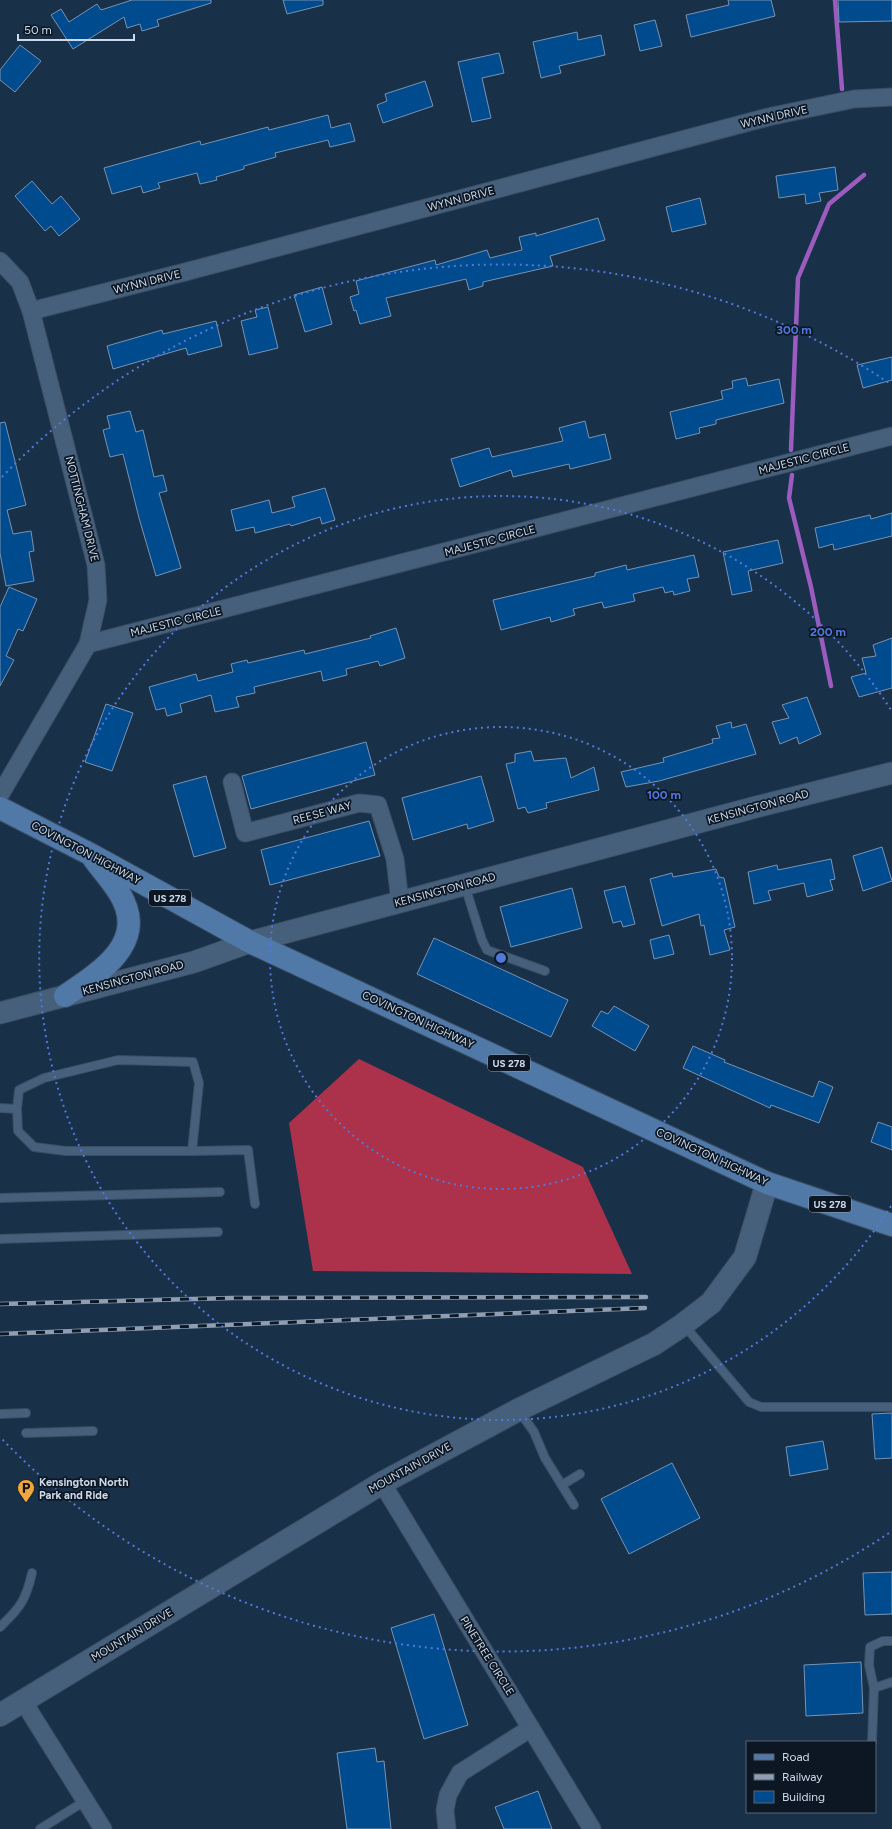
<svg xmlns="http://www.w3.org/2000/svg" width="892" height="1829" viewBox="0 0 892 1829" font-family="Figtree,sans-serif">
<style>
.forest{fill:#ac314b}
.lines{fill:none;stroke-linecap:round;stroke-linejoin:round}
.stream{stroke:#9c5cbf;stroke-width:4.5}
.building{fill:#004b8d;stroke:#7893b2}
.service-casing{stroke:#3a4d63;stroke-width:10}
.minor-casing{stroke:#3a4d63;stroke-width:19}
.tertiary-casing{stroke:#3a4d63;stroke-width:23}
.secondary-casing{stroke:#3a4d63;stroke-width:24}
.primary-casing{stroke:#3a4d63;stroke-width:24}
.service{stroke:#465f7b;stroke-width:8}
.minor{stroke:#465f7b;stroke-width:17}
.tertiary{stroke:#465f7b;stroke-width:21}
.secondary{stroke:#465f7b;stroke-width:22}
.primary{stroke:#5079a7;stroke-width:22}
.rail-casing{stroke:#8e9fb3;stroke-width:4.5}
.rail{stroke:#0d1723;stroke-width:3;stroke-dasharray:9;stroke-linecap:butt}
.ring{fill:none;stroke:#5178dd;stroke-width:2;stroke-dasharray:2 4}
.labels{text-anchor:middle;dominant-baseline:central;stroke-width:3.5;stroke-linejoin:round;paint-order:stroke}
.shield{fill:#0d1723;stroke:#929fae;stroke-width:1}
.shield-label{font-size:10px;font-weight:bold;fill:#cbd9ea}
.street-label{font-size:11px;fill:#cbd9ea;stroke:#0d1723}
.poi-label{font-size:11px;font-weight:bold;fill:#cbd9ea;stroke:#0d1723;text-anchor:start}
.centre{fill:#5178dd;stroke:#0d1723;stroke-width:2}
.ring-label{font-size:12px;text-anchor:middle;font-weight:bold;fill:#5178dd;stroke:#0d1723;stroke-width:3.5;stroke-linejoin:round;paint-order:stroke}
</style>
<rect width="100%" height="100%" fill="#193049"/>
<path class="forest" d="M359 1059 583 1167 632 1274 313 1271 289 1123Z"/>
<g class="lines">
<g class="stream">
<path d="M835 0 842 89"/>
<path d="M791 450 798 278 829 204 864 175"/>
<path d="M792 475 789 498 811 587 831 686"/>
</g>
</g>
<g class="building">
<path d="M132 0H211V3L157 20 159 26 142 31 140 24 127 28 124 17 73 49 51 15 61 9 69 22 97 4 101 10Z"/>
<path d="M283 0H323V5L287 14Z"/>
<path d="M728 0H771L775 16 691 37 686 15 729 5Z"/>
<path d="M838 0H892V21L839 22Z"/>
<path d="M655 20 662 46 640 51 634 25Z"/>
<path d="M577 32 578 40 601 35 605 55 559 66 561 73 541 78 533 42Z"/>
<path d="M20 45 41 61 15 92 0 80V70Z"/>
<path d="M499 53 504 73 482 78 491 118 472 122 458 62Z"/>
<path d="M425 81 433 106 383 123 377 105 387 101 385 94Z"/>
<path d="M328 115 331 128 350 123 355 141 330 147 328 140 275 153 276 157 244 166V169L216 177 217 180 200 184 197 173 158 183 160 188 143 193 141 186 112 194 104 168 200 141 201 145 268 127 269 130Z"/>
<path d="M835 167 838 190 819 193 821 201 806 204 805 194 779 198 776 176Z"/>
<path d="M32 181 52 204 61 196 80 219 59 236 51 226 45 231 15 196Z"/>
<path d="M700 198 706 224 672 232 666 207Z"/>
<path d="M598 218 605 240 550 256 553 266 483 282V286L469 290 466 279 386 298 391 316 360 324 356 310 354 311 350 297 359 294 356 281 435 260 436 265 487 250 490 258 522 250 519 237 536 233V236Z"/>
<path d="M322 287 332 324 305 332 294 295Z"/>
<path d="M268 307 278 348 249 355 241 321 257 317 255 310Z"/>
<path d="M216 321 222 346 188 355 186 348 113 369 107 346 162 330 163 334Z"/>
<path d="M892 357V380L863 388 857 365Z"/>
<path d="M746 378 748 386 779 379 784 403 716 420V424L699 428 700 433 676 439 670 412 723 399 721 391 733 388 732 381Z"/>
<path d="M130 411 136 432 143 430 154 477 163 475 167 491 159 493 181 568 156 576 139 518 123 454 110 457 103 430 110 428 107 416Z"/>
<path d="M585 421 589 438 605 434 611 459 570 469 569 464 513 477 511 470 460 487 451 459 489 448 492 457 563 441 559 428Z"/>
<path d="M5 422 26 505 7 510 13 534 31 531 34 551 29 552 34 581 6 586 0 553V423Z"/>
<path d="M325 488 335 520 322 524 320 517 291 526 290 524 255 533 254 527 236 531 231 510 269 500 272 513 295 507 292 497Z"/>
<path d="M892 513V536L834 550 833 544 819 548 815 528 870 515 871 519Z"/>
<path d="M778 540 783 563 748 571 752 591 732 595 723 552Z"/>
<path d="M694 555 699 577 687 579 690 591 674 595 673 591 665 593 663 587 633 594 635 601 604 608 602 602 573 609 575 615 551 622 550 617 501 630 493 600 595 576V573L626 565 627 570Z"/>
<path d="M9 587 37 599 23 631 18 629 6 656 14 660 0 686V607Z"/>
<path d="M396 628 405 658 380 666 378 661 346 669 347 675 323 681 321 671 254 687 255 693 236 697 239 707 215 712 211 695 180 704 182 712 167 716 165 708 156 710 149 687 196 674 198 681 233 672 231 664 247 660 248 663 304 650 305 654 371 638 370 636Z"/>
<path d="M892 638V688L859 697 851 677 866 673 862 658 876 656 873 645Z"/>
<path d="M807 697 821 734 799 744 797 737 780 744 772 722 789 718 782 705Z"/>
<path d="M106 704 133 713 112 771 85 762Z"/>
<path d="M731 722 732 728 746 724 756 754 659 781 626 787 621 772 664 762 663 758 713 743 712 739 720 738 716 726Z"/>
<path d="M366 742 375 775 251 809 242 776Z"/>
<path d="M531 751 534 761 566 758 571 778 594 767 599 790 546 803 547 808 528 813 525 807 518 809 506 764 515 762V754Z"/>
<path d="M206 776 226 848 194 857 173 785Z"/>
<path d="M481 776 494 821 468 829 467 824 413 840 402 798Z"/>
<path d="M369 821 380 856 270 885 261 850Z"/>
<path d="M882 847 892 881 863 891 853 856Z"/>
<path d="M831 859 835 879 830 880 833 890 807 897 804 883 768 891 771 900 754 904 748 872 777 865 778 870Z"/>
<path d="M716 869 719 877 724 878 735 927 724 930 730 950 710 955 704 925 701 926 699 914 662 926 650 879 672 873 673 877Z"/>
<path d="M625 886 635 924 623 927 621 921 613 923 604 891Z"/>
<path d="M572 888 582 928 511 947 500 907Z"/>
<path d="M669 935 674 954 654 959 650 940Z"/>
<path d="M434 938 568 1000 551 1037 417 974Z"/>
<path d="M614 1006 649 1026 635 1051 592 1026 601 1011 608 1014Z"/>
<path d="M693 1046 725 1060 724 1062 813 1097 819 1081 833 1087 819 1123 771 1105 770 1108 683 1068Z"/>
<path d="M878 1122 892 1127V1150L871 1142Z"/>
<path d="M892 1413V1458L875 1459 872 1414Z"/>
<path d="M823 1441 828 1469 790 1476 786 1447Z"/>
<path d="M672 1463 700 1518 629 1554 601 1499Z"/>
<path d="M892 1572V1614L865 1615 863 1573Z"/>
<path d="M434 1614 468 1725 424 1739 391 1628Z"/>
<path d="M861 1662 863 1713 806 1716 804 1665Z"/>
<path d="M375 1748 377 1762 384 1761 391 1829H347L337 1753Z"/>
<path d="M538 1791 552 1829H504L495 1807Z"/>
</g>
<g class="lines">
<defs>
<g id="service">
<path d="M465 886 482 940 487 950 545 971"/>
<path d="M118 1060 193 1062 199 1083 192 1151H66L34 1147 18 1131 17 1109 19 1090 44 1078Z"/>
<path d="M0 1108 17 1109"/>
<path d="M192 1151 248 1150 255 1204"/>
<path d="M0 1198 220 1192"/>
<path d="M0 1239 218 1232"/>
<path d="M684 1325 749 1402 761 1407H892"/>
<path d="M519 1411 534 1432 545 1458 574 1505"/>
<path d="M0 1414 26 1413"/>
<path d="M26 1433 93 1431"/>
<path d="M562 1485 580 1474"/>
<path d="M0 1627C20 1608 26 1600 32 1573"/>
<path d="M874 1688 892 1682"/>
<path d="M872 1742 874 1688 869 1665 870 1647 883 1641H892"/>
<path d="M40 1829 85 1801"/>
</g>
<g id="minor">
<path d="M0 261 20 282 31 311 96 565 98 600 88 644 0 795"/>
<path d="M31 311 185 272 768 117 854 99 892 97"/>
<path d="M88 644 892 436"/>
<path d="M232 782 245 833 359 803 378 805 395 859 400 902"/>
<path d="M382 1483 592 1829"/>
<path d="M23 1701 103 1829"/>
<path d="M447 1829 445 1810 448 1795 460 1773 531 1728"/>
</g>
<path id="tertiary" d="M0 1013 194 962 250 942 756 807 892 773"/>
<path id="secondary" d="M0 1715 382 1483 518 1410 654 1344 681 1326 711 1303 745 1257 767 1183"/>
<g id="primary">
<path d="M0 808 90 854 250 942 767 1183 892 1225"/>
<path d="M65 996C97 974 144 946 124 902 118 887 104 873 94 859"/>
</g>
</defs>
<use href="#service" class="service-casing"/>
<use href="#minor" class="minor-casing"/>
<use href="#tertiary" class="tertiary-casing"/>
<use href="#secondary" class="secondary-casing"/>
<use href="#primary" class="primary-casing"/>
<use href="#service" class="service"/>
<use href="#minor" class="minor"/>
<use href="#tertiary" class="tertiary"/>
<use href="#secondary" class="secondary"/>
<use href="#primary" class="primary"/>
<defs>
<g id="rail">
<path d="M0 1304 232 1298 646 1297"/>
<path d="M0 1334 645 1308"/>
</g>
</defs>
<use href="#rail" class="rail-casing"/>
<use href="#rail" class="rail"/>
</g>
<g class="ring">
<circle cx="501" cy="958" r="231"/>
<path d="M891 1206A462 462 0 1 1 891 710"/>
<path d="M889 1533A693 693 0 0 1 2 1439M2 477A693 693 0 0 1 889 383"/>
</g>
<defs>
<symbol id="parking-pin" viewBox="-11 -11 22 30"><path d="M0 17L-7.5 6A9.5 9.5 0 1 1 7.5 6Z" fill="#efa73d" stroke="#0d1723"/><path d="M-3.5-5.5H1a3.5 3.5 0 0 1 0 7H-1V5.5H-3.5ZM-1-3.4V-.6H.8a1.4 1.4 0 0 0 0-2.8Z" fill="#111"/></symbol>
</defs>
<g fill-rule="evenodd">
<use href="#parking-pin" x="16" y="1478" width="20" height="27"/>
</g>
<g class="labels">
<g class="shield">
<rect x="149" y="890" width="42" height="16" rx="3"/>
<rect x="488" y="1055" width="42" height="16" rx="3"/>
<rect x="809" y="1196" width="42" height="16" rx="3"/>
</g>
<g class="shield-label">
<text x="170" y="898">US 278</text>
<text x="509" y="1063">US 278</text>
<text x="830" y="1204">US 278</text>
</g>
<g class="street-label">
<text transform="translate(774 117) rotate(-13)">WYNN DRIVE</text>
<text transform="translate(461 199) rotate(-15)">WYNN DRIVE</text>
<text transform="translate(147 282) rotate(-14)">WYNN DRIVE</text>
<text transform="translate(804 459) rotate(-15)">MAJESTIC CIRCLE</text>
<text transform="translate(82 509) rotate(76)">NOTTINGHAM DRIVE</text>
<text transform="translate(490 541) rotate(-15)">MAJESTIC CIRCLE</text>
<text transform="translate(176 622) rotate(-14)">MAJESTIC CIRCLE</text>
<text transform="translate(758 807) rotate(-15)">KENSINGTON ROAD</text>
<text transform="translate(322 813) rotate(-15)">REESE WAY</text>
<text transform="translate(86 853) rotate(28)">COVINGTON HIGHWAY</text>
<text transform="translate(445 890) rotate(-15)">KENSINGTON ROAD</text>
<text transform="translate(133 978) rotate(-15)">KENSINGTON ROAD</text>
<text transform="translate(418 1020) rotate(25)">COVINGTON HIGHWAY</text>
<text transform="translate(712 1157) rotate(25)">COVINGTON HIGHWAY</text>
<text transform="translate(410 1468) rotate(-29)">MOUNTAIN DRIVE</text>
<text transform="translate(132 1635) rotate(-31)">MOUNTAIN DRIVE</text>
<text transform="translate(487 1656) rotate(58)">PINETREE CIRCLE</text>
</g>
<g class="poi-label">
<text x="39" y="1482">Kensington North<tspan x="39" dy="13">Park and Ride</tspan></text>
</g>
</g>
<circle cx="501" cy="958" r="6" class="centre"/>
<g class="ring-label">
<text x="794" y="334">300 m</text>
<text x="828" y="636">200 m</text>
<text x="664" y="799">100 m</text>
</g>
<rect x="746" y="1741" width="130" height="72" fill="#0d1723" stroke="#596573"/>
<rect x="754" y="1754" width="20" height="6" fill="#5079a7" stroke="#596573"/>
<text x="782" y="1761" font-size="12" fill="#cbd9ea">Road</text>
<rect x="754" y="1774" width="20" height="6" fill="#8e9fb3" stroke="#596573"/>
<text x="782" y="1781" font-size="12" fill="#cbd9ea">Railway</text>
<rect x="754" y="1791" width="20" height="12" fill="#004b8d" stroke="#596573"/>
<text x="782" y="1801" font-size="12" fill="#cbd9ea">Building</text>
<path d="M18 34v6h116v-6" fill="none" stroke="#cbd9ea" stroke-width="2"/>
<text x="24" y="34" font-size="12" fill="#cbd9ea" stroke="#0d1723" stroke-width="3" paint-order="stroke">50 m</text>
</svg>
